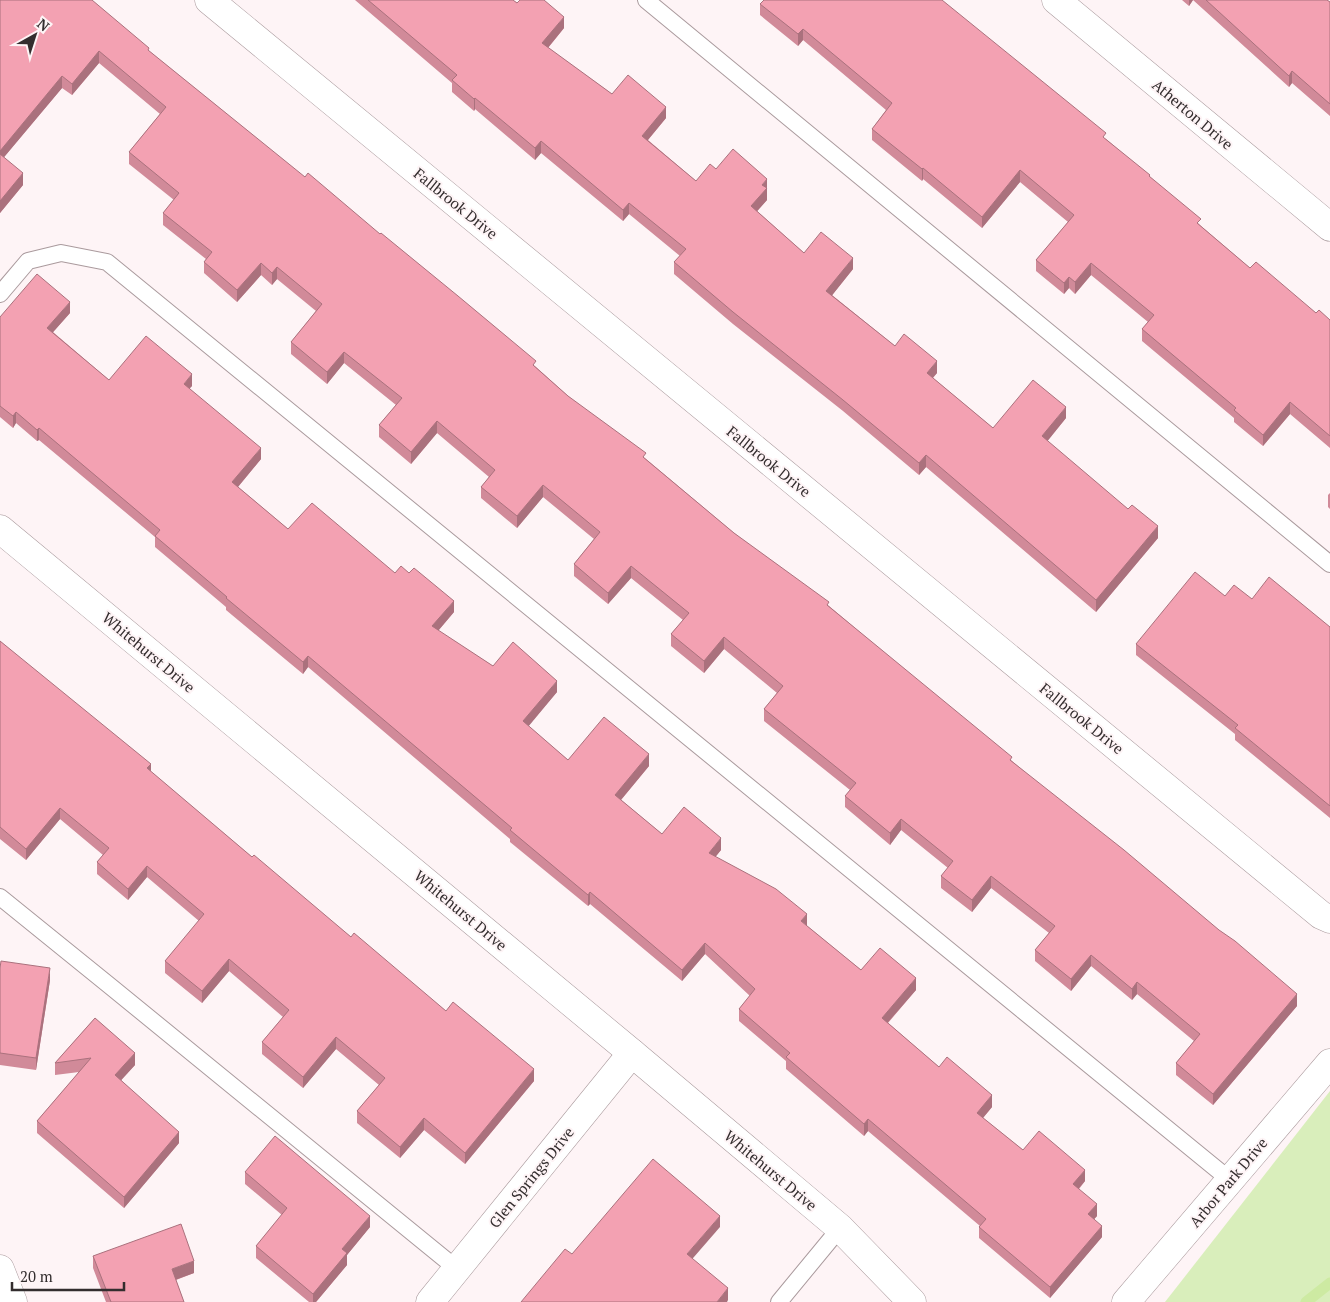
<svg xmlns="http://www.w3.org/2000/svg" width="1330" height="1302" viewBox="0 0 1330 1302" font-family="'PT Serif',serif">
<style>
.green{fill:#d9eebb}
.lines{fill:none;stroke-linecap:round;stroke-linejoin:round}
.stream{stroke:#cdeaa2;stroke-width:11}
.lane-casing{stroke:#aa9a9d;stroke-width:18}
.street-casing{stroke:#aa9a9d;stroke-width:29}
.secondary-casing{stroke:#aa9a9d;stroke-width:29}
.lane{stroke:#fff;stroke-width:16}
.street{stroke:#fff;stroke-width:28}
.secondary{stroke:#fff;stroke-width:28}
.wall{fill:#d18a99}
.shaded-wall{fill:#aa717d}
.building{fill:#f3a1b2;stroke:#aa717d}
.labels{text-anchor:middle;dominant-baseline:central;stroke-width:4;stroke-linejoin:round;paint-order:stroke}
.street-label{font-size:15px;fill:#332d2e;stroke:#fef4f6}
</style>
<rect width="100%" height="100%" fill="#fef4f6"/>
<path class="green" d="M1330 1091V1302H1165Z"/>
<g class="lines">
<path class="stream" d="M1306 1302 1330 1283"/>
<defs>
<g id="lane">
<path d="M646 0 1330 564"/>
<path d="M0 294 28 261 61 253 107 262 1230 1180"/>
<path d="M0 897C153 1020 304 1145 457 1269"/>
<path d="M779 1302 840 1228"/>
</g>
<g id="street">
<path d="M209 0 1321 915 1330 919"/>
<path d="M1056 0 1330 227"/>
<path d="M0 1269 13 1302"/>
<path d="M430 1302 632 1053"/>
<path d="M1126 1302 1330 1063"/>
</g>
<path id="secondary" d="M0 529 632 1053 840 1228 912 1302"/>
</defs>
<use href="#lane" class="lane-casing"/>
<use href="#street" class="street-casing"/>
<use href="#secondary" class="secondary-casing"/>
<use href="#lane" class="lane"/>
<use href="#street" class="street"/>
<use href="#secondary" class="secondary"/>
</g>
<g class="wall">
<path d="M0 0 149 51 536 367 568 396 646 459 734 533 829 606 1012 761 1297 1006 1213 1105 1176 1075V1063L1194 1041 1137 994 1132 1000 1091 966 1071 991 1035 961V950L1049 933 991 888 972 912 941 888V876L948 868 901 830 890 845 845 807V796L850 790 764 721V709L777 693 724 649 704 673 671 646V634L683 620 631 578 608 604 574 576V564L594 539 543 497 517 528 481 498V487L489 477 437 433 411 464 379 437V425L396 405 344 363 327 384 291 354V342L316 311 277 279 272 285 261 275 237 302 204 273V262L206 259 163 225V213L174 200 129 164V152L160 114 99 63 72 95 62 88 4 157 23 185 0 213Z"/>
<path d="M355 0H513L517 3 564 28 548 48 612 94 666 118 648 140 696 181 716 169 767 190V200L757 211 804 253 853 269 832 295 895 346 937 373 933 378 993 428 1066 418 1047 441 1158 538 1096 612 926 467 919 475 843 411 733 324 674 274V262L680 256 629 214 623 221 541 153 535 160 475 109 474 111 452 92V83Z"/>
<path d="M1182 0H1327L1330 2V116L1292 83 1289 87 1193 0 1189 6Z"/>
<path d="M760 4 1106 139 1150 177 1201 226 1250 268 1316 313 1330 320V448L1290 414 1263 446 1234 422V418L1142 341V329L1148 322 1091 275 1075 294 1069 288 1064 294 1036 271V260L1068 222 1020 182 982 228 923 179 922 181 872 140V129L886 110 803 40 798 46 760 15Z"/>
<path d="M70 313 53 332 109 380 192 386 189 388 261 459 238 487 288 529 395 573 454 612 438 631 493 666 557 692 528 726 568 760 649 766 621 800 662 834 721 850 715 857 807 926 861 970 916 990 888 1023 939 1067 992 1107 983 1118 1023 1150 1085 1181 1079 1189 1097 1216 1094 1219 1102 1237 1050 1298 979 1238V1227L980 1226 868 1131 864 1136 786 1069V1061L739 1021V1009L750 996 705 954 682 981 590 904 588 906 510 842V839L308 667 303 674 226 610V607L155 547V537L39 440 37 441 16 423 13 428 0 417V317Z"/>
<path d="M1330 493V509L1328 507V495Z"/>
<path d="M1225 596 1252 599 1330 627V818L1235 740V734L1136 655V644Z"/>
<path d="M0 641 151 772 252 857 351 937 446 1011 534 1081 465 1164 424 1130 400 1158 357 1123V1111L379 1085 336 1049 303 1088 262 1054V1042L283 1017 229 971 202 1003 165 973V961L199 921 147 877 128 900 97 874V862L103 855 60 819 26 860 0 839Z"/>
<path d="M0 968 50 980 36 1070 0 1065Z"/>
<path d="M95 1018 135 1065 121 1080 179 1143 124 1208 37 1133V1121L79 1072 55 1075V1063Z"/>
<path d="M245 1172 370 1227 347 1255V1265L316 1302H309L256 1258V1246L282 1215 245 1184Z"/>
<path d="M93 1256 194 1273 176 1280 184 1302H106L93 1268Z"/>
</g>
<g class="shaded-wall">
<path d="M1189 0H1193L1189 6Z"/>
<path d="M564 17V28L542 55V43Z"/>
<path d="M803 29V40L798 46V34Z"/>
<path d="M99 51V63L72 95V84Z"/>
<path d="M1292 71V83L1289 87V76Z"/>
<path d="M62 76V88L0 162V151Z"/>
<path d="M475 98V109L474 111V99Z"/>
<path d="M666 107V118L642 147V136Z"/>
<path d="M541 141V153L535 160V148Z"/>
<path d="M923 168V179L922 181V169Z"/>
<path d="M1020 170V182L982 228V217Z"/>
<path d="M23 173V185L0 213V201Z"/>
<path d="M767 179V200L751 218V206L762 185Z"/>
<path d="M629 203V214L623 221V210Z"/>
<path d="M853 258V269L826 303V291Z"/>
<path d="M261 263V275L237 302V290Z"/>
<path d="M1091 263V275L1075 294V282Z"/>
<path d="M277 267V279L272 285V273Z"/>
<path d="M1069 277V288L1064 294V283Z"/>
<path d="M70 302V313L47 339V328Z"/>
<path d="M344 352V363L327 384V372Z"/>
<path d="M937 361V373L927 384V373Z"/>
<path d="M192 374V386L184 395V384Z"/>
<path d="M1290 402V414L1263 446V435Z"/>
<path d="M1066 407V418L1042 448V436Z"/>
<path d="M16 412V423L13 428V416Z"/>
<path d="M437 421V433L411 464V452Z"/>
<path d="M39 428V440L37 441V430Z"/>
<path d="M261 448V459L232 494V482Z"/>
<path d="M926 455V467L919 475V463Z"/>
<path d="M543 485V497L517 528V516Z"/>
<path d="M1158 526V538L1096 612V600Z"/>
<path d="M631 566V578L608 604V593Z"/>
<path d="M454 601V612L432 638V626Z"/>
<path d="M724 637V649L704 673V661Z"/>
<path d="M308 656V667L303 674V662Z"/>
<path d="M557 681V692L523 733V721Z"/>
<path d="M649 754V766L615 807V795Z"/>
<path d="M151 764V776L147 768Z"/>
<path d="M60 808V819L26 860V849Z"/>
<path d="M901 819V830L890 845V833Z"/>
<path d="M721 838V850L709 865V853Z"/>
<path d="M147 866V877L128 900V889Z"/>
<path d="M991 876V888L972 912V900Z"/>
<path d="M590 892V904L588 906V895Z"/>
<path d="M807 914V926L801 921Z"/>
<path d="M705 943V954L682 981V970Z"/>
<path d="M1091 955V966L1071 991V979Z"/>
<path d="M229 959V971L202 1003V991Z"/>
<path d="M50 968V980L36 1070V1058Z"/>
<path d="M916 978V990L882 1029V1018Z"/>
<path d="M1137 982V994L1132 1000V989Z"/>
<path d="M1297 994V1006L1213 1105V1094Z"/>
<path d="M336 1037V1049L303 1088V1077Z"/>
<path d="M135 1053V1065L115 1087V1075Z"/>
<path d="M534 1069V1081L465 1164V1153Z"/>
<path d="M992 1095V1107L977 1125V1113Z"/>
<path d="M424 1118V1130L400 1158V1147Z"/>
<path d="M868 1119V1131L864 1136V1124Z"/>
<path d="M179 1132V1143L124 1208V1197Z"/>
<path d="M1085 1170V1181L1073 1195V1184Z"/>
<path d="M1097 1204V1216L1088 1226V1214Z"/>
<path d="M370 1216V1227L347 1255V1265L316 1302H313V1294L342 1249Z"/>
<path d="M720 1216V1227L687 1265V1254Z"/>
<path d="M1102 1226V1237L1050 1298V1287Z"/>
<path d="M194 1261V1273L172 1281V1269Z"/>
<path d="M728 1288V1300L727 1302H717Z"/>
</g>
<g class="building">
<path d="M0 0H92L149 48 148 50 305 177 308 173 380 234 381 233 458 296 536 361 533 365 568 396 646 453 643 457 734 533 829 602 827 605 1012 757 1010 760 1124 850 1219 930 1235 941 1297 994 1213 1094 1176 1063 1200 1034 1137 982 1132 989 1091 955 1071 979 1035 950 1055 926 991 876 972 900 941 876 953 861 901 819 890 833 845 796 856 783 764 709 783 686 724 637 704 661 671 634 689 613 631 566 608 593 574 564 600 532 543 485 517 516 481 487 495 470 437 421 411 452 379 425 402 398 344 352 327 372 291 342 322 304 277 267 272 273 261 263 237 290 204 262 212 252 163 213 179 193 129 152 166 107 99 51 72 84 62 76 0 151Z"/>
<path d="M368 0H513L517 3 520 0H544L564 17 542 43 612 94 628 75 666 107 642 136 696 181 710 164 716 169 733 149 767 179 762 185 767 188 751 206 804 253 821 232 853 258 826 291 895 346 904 334 937 361 927 373 993 428 1033 380 1066 407 1042 436 1128 509 1132 505 1158 526 1096 600 926 455 919 463 843 400 733 312 674 262 686 249 629 203 623 210 541 141 535 148 475 98 474 99 452 80 457 75Z"/>
<path d="M764 0H942L1106 133 1103 137 1150 175 1149 176 1201 219 1197 223 1250 268 1256 262 1316 313 1319 310 1330 320V436L1290 402 1263 435 1234 410 1236 408 1142 329 1154 315 1091 263 1075 282 1069 277 1064 283 1036 260 1074 215 1020 170 982 217 923 168 922 169 872 129 892 103 803 29 798 34 760 4Z"/>
<path d="M1206 0H1327L1330 2V104L1292 71 1289 76Z"/>
<path d="M0 154 23 173 0 201Z"/>
<path d="M37 274 70 302 47 328 109 380 146 336 192 374 184 384 261 448 232 482 288 529 312 503 395 573 401 566 409 573 414 568 454 601 432 626 493 666 513 642 557 681 523 721 568 760 604 717 649 754 615 795 662 834 684 807 721 838 709 853 776 889 807 914 801 921 861 970 880 948 916 978 882 1018 939 1067 947 1057 992 1095 977 1113 1023 1150 1039 1131 1085 1170 1073 1184 1097 1204 1088 1214 1102 1226 1050 1287 979 1227 986 1219 868 1119 864 1124 786 1057 790 1053 739 1009 755 989 705 943 682 970 590 892 588 895 510 830 512 828 308 656 303 662 226 598 227 597 155 536 160 530 39 428 37 430 16 412 13 416 0 406V317Z"/>
<path d="M1195 572 1225 596 1234 585 1252 599 1269 577 1330 627V806L1235 728 1238 725 1136 644Z"/>
<path d="M0 641 151 764 147 768 252 857 254 855 351 937 354 933 446 1011 453 1002 534 1069 465 1153 424 1118 400 1147 357 1111 385 1078 336 1037 303 1077 262 1042 289 1010 229 959 202 991 165 961 204 914 147 866 128 889 97 862 109 848 60 808 26 849 0 827Z"/>
<path d="M1 961 50 968 36 1058 0 1053V968Z"/>
<path d="M95 1018 135 1053 115 1075 179 1132 124 1197 37 1121 91 1058 55 1063Z"/>
<path d="M275 1136 370 1216 342 1249 347 1253 313 1294 256 1246 287 1208 245 1172Z"/>
<path d="M653 1159 720 1216 687 1254 728 1288 717 1302H521L565 1249 572 1254Z"/>
<path d="M181 1224 194 1261 172 1269 184 1302H111L93 1256Z"/>
</g>
<g class="labels">
<g class="street-label">
<text transform="translate(1193 114) rotate(40)">Atherton Drive</text>
<text transform="translate(456 203) rotate(39)">Fallbrook Drive</text>
<text transform="translate(769 461) rotate(39)">Fallbrook Drive</text>
<text transform="translate(149 652) rotate(40)">Whitehurst Drive</text>
<text transform="translate(1082 718) rotate(39)">Fallbrook Drive</text>
<text transform="translate(461 910) rotate(40)">Whitehurst Drive</text>
<text transform="translate(771 1170) rotate(40)">Whitehurst Drive</text>
<text transform="translate(531 1177) rotate(-51)">Glen Springs Drive</text>
<text transform="translate(1228 1182) rotate(-50)">Arbor Park Drive</text>
</g>
</g>
<g transform="translate(35 35) rotate(39)" stroke="#fef4f6" stroke-width="4" paint-order="stroke">
<path d="M0-4L9 19L0 12L-9 19Z" fill="#332d2e"/>
<text y="-8" font-size="14" font-weight="bold" text-anchor="middle" fill="#332d2e">N</text>
</g>
<path d="M12 1282v8h112v-8" fill="none" stroke="#332d2e" stroke-width="2.5"/>
<text x="20" y="1282" font-size="15" fill="#332d2e" stroke="#fef4f6" stroke-width="4" paint-order="stroke">20 m</text>
</svg>
